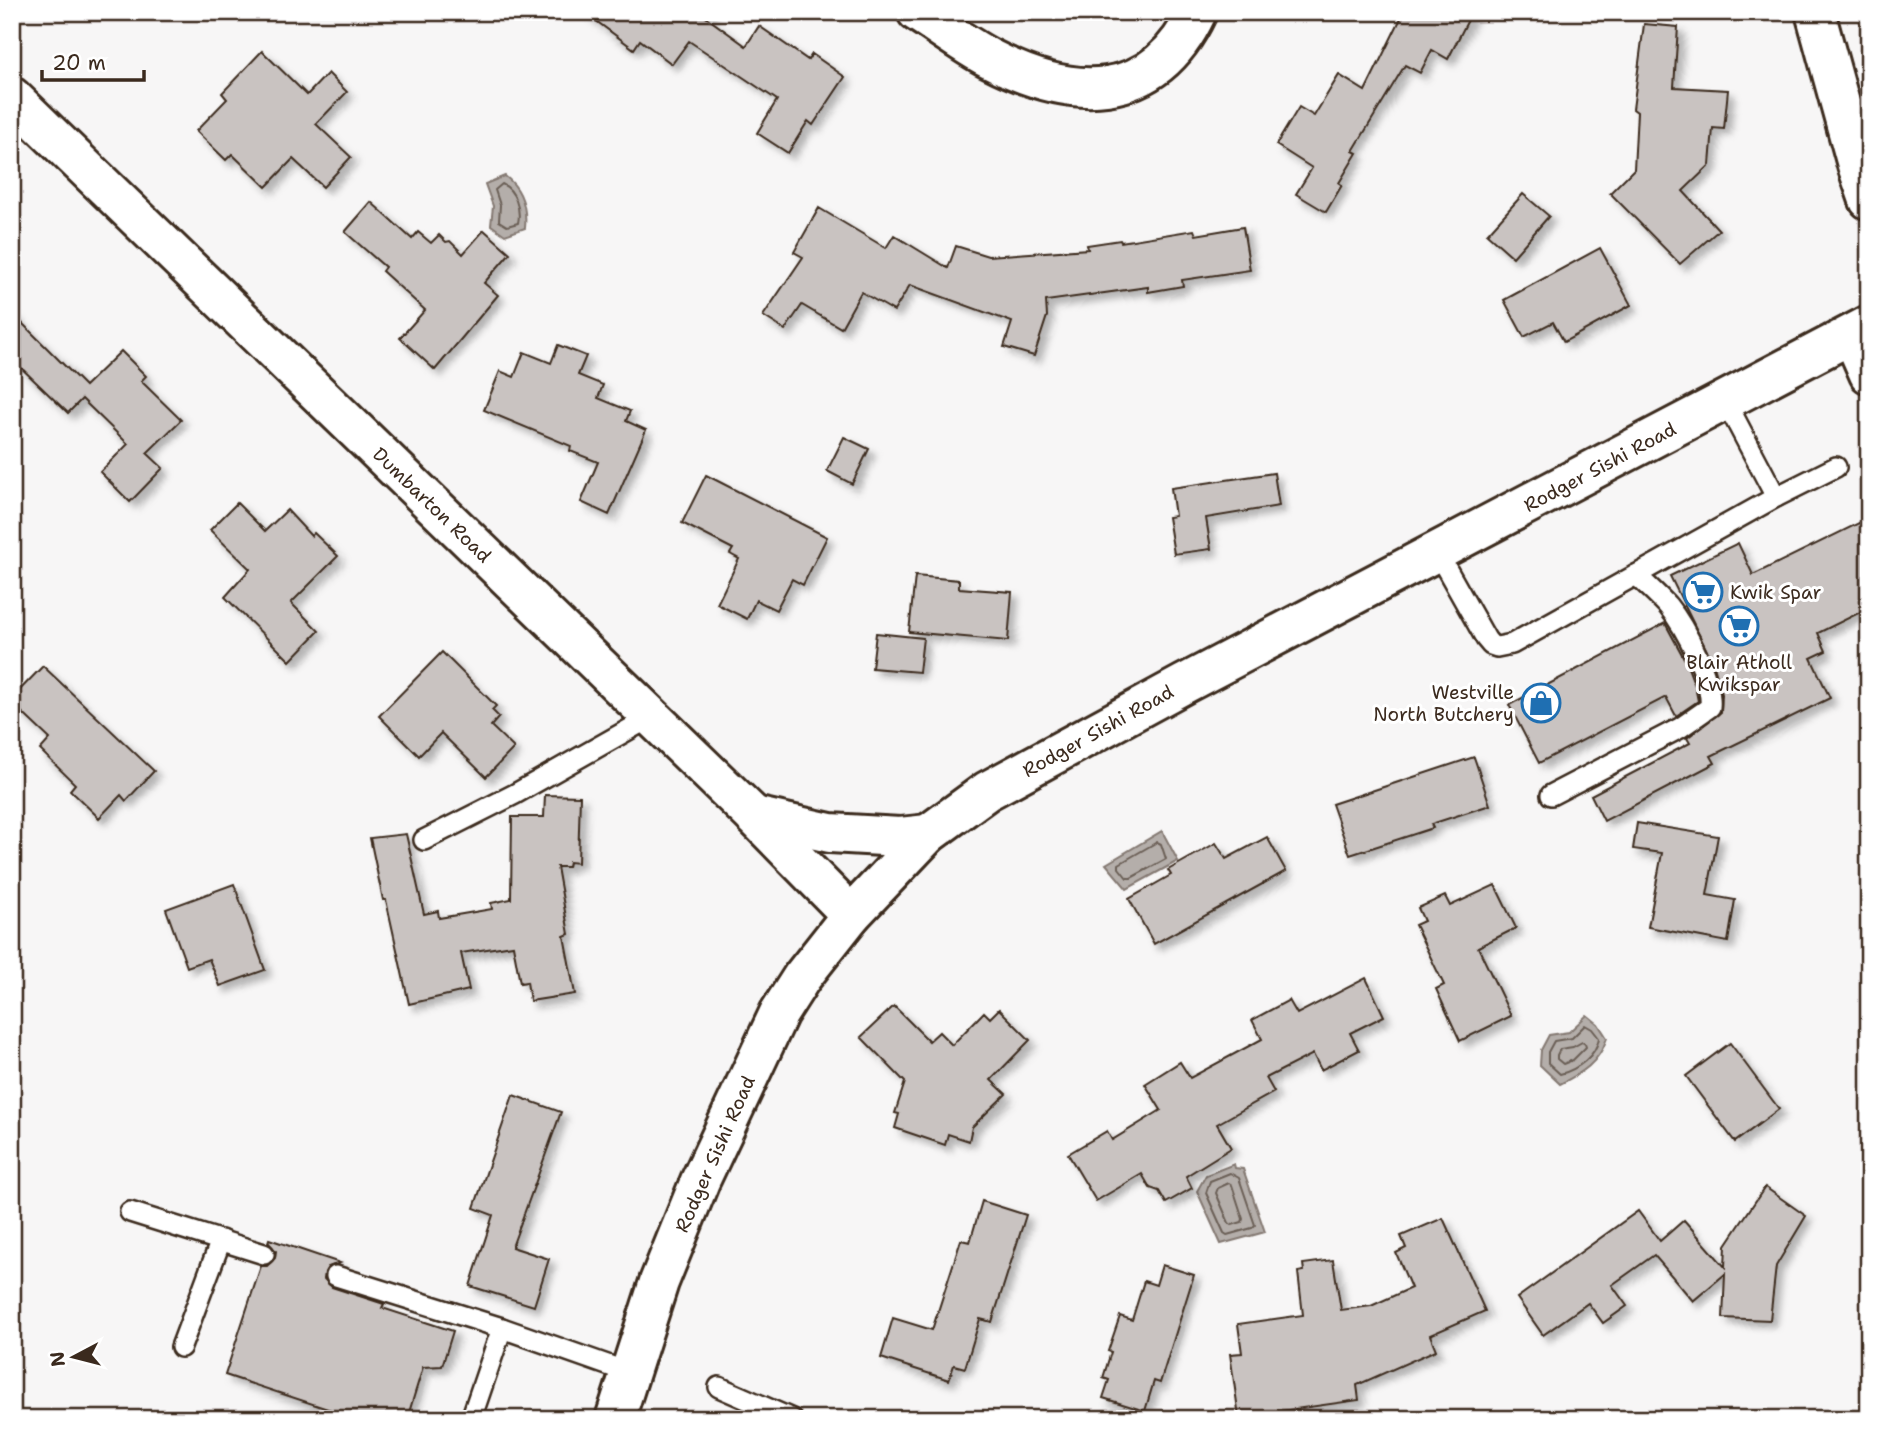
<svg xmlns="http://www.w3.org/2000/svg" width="1881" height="1431" viewBox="0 0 1881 1431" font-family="'Shantell Sans',sans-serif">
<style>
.water{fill:#b4aeaa;stroke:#847972;stroke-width:2}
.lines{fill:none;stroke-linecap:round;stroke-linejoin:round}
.shore{stroke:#6b5f56;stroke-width:2}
.building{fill:#c9c3c1;stroke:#3b2a1e;stroke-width:2;filter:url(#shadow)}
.service-casing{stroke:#3b2a1e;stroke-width:24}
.minor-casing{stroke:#3b2a1e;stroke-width:44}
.secondary-casing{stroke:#3b2a1e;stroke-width:44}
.service{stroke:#fff;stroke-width:19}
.minor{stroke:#fff;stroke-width:38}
.secondary{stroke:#fff;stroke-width:38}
.labels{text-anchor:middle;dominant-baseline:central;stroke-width:6;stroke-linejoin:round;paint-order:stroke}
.street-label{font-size:19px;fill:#3b2a1e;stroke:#fff}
.poi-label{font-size:19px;fill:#3b2a1e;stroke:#fff;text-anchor:start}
</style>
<defs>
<filter id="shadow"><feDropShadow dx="6" dy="6" stdDeviation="3.5" flood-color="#0004"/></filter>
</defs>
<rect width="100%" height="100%" fill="#f7f6f6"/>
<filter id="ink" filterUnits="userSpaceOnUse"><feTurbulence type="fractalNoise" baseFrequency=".0143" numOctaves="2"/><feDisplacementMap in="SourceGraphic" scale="14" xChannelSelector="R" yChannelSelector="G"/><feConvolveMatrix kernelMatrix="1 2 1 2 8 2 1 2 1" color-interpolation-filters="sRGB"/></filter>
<g filter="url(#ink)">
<g class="water">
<path d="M505 176C522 189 527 207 525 228L505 235 491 225 493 206 485 184Z"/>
<path d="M1162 831 1178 861 1127 889 1106 864Z"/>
<path d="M1587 1015 1598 1024 1607 1038C1599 1063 1582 1073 1560 1084L1540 1065 1541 1050 1549 1035 1569 1032Z"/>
<path d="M1234 1164 1235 1168 1243 1169 1265 1232 1221 1244 1197 1191 1206 1175Z"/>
</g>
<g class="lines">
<g class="shore">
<path d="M502 184C515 190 521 209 518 223L507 226 499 221 500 205 495 190Z"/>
<path d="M1157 842 1161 844 1166 859 1131 878H1127L1119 868V864Z"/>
<path d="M1585 1025 1592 1029 1599 1038C1596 1056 1577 1070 1560 1074L1548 1063V1052L1554 1041 1572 1038Z"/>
<path d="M1582 1042 1585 1044 1586 1047 1573 1060 1563 1064 1557 1059V1055L1560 1049 1573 1047Z"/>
<path d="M1230 1173 1239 1178 1255 1225 1252 1228 1227 1235 1224 1233 1206 1193 1210 1181Z"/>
<path d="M1229 1183 1232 1185 1243 1219 1242 1222 1232 1225 1229 1223 1216 1193 1218 1188Z"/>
</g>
</g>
<g class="building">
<path d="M584 12H710L706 17 746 46 759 26 808 60 812 54 845 77 813 125 808 121 788 153 757 133 777 100 689 41 672 64 640 40 634 49Z"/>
<path d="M1404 12H1472L1448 59 1432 50 1420 73 1405 65 1353 151 1357 153 1339 183 1342 185 1326 212 1296 194 1312 168 1276 145 1299 107 1314 116 1339 75 1365 91Z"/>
<path d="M1644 24 1678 27 1674 87 1728 90 1724 129 1713 128 1710 165 1683 191 1719 230 1680 264 1610 193 1634 169 1637 112 1633 109Z"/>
<path d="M262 51 307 95 328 73 347 92 316 124 351 157 323 187 293 159 266 187 232 154 226 160 196 131 227 99 222 93Z"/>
<path d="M1523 194 1549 216 1513 257 1487 234Z"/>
<path d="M371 202 412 239 418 232 431 243 439 235 446 242 450 241 463 254 484 230 510 253 484 283 498 295 435 370 400 338 425 310 382 271 385 267 345 232Z"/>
<path d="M819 208 886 248 894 235 948 268 956 246 988 256 1088 249 1087 245 1120 240 1121 242 1194 230 1196 235 1243 227 1250 270 1182 280 1183 286 1148 292V287L1046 301 1047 316 1034 356 1004 347 1012 322 910 285 894 311 861 292 841 328 802 305 785 330 763 316 803 257 794 252Z"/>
<path d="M1600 248 1631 305 1564 342 1553 322 1524 337 1504 300Z"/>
<path d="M12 313 85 386 121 351 146 376 141 381 181 420 147 453 163 468 130 502 100 472 128 444 82 399 68 413 12 359Z"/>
<path d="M558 345 586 356 578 375 603 385 598 398 630 411 626 421 646 430 609 515 581 502 598 462 570 451 571 446 484 410 500 371 514 377 524 352 551 363Z"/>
<path d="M844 437 869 449 852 484 827 471Z"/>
<path d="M1274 473 1279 506 1206 518 1211 549 1174 554 1168 517 1175 516 1171 488Z"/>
<path d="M706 475 827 537 803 585 792 579 776 610 756 600 747 619 717 604 739 559 730 554 733 549 682 523Z"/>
<path d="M237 503 265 531 287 510 311 536 314 533 338 556 291 603 319 631 290 661 225 597 250 569 210 530Z"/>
<path d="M1869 518V608L1818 633 1826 651 1811 658 1830 698 1711 756 1715 763 1604 821 1591 795 1690 743 1687 738 1721 712 1722 694 1714 665 1670 576 1738 543 1753 575Z"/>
<path d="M915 576 959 580V588L1012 592 1008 641 909 632Z"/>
<path d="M1665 623 1685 660 1695 686 1698 701 1676 716 1666 697 1539 763 1509 705Z"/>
<path d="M876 633 923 638 919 672 872 668Z"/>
<path d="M442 652 496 706 492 710 499 717 491 726 514 748 486 777 441 733 419 756 379 716Z"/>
<path d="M43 666 154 771 126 801 121 795 99 818 70 790 75 784 40 750 50 739 12 703V698Z"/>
<path d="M1474 757 1490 805 1431 824 1433 828 1350 855 1332 804Z"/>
<path d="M545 795 580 796 578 863 569 862 568 867H557L569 934 564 936 575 994 530 1001 527 982 520 983 513 945 461 953 469 990 409 1004 386 900H383L370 838 406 834 424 914 438 911 439 918 492 909 491 903 511 899 512 817H544Z"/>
<path d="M1637 823 1718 836 1707 895 1735 900 1728 942 1648 927 1662 853 1633 849Z"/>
<path d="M1267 837 1286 871 1154 944 1129 899 1171 875 1168 870 1216 843 1226 859Z"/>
<path d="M234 884 265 970 220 986 209 959 187 967 166 909Z"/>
<path d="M1495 885 1516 928 1478 947 1511 1016 1460 1041 1436 989 1444 985 1415 925 1424 921 1418 908 1445 896 1450 906Z"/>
<path d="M1366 978 1384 1016 1350 1033 1359 1050 1321 1070 1313 1054 1266 1078 1274 1092 1217 1124 1231 1148 1186 1176 1192 1188 1166 1203 1159 1191 1150 1188 1142 1174 1096 1201 1068 1154 1107 1131 1112 1140 1161 1110 1145 1084 1180 1062 1190 1078 1262 1039 1252 1020 1289 1000 1297 1014Z"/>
<path d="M894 1006 929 1041 939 1032 952 1045 984 1012 990 1018 999 1009 1030 1040 991 1080 1006 1094 972 1127 969 1141 948 1134 945 1145 895 1128 899 1114 895 1113 905 1082 861 1037Z"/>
<path d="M1730 1043 1779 1109 1735 1142 1686 1076Z"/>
<path d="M513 1095 561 1112 512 1247 549 1259 534 1306 470 1286 493 1215 474 1208Z"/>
<path d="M1765 1187 1806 1216 1776 1266 1770 1320 1723 1318 1725 1274 1693 1301 1654 1255 1612 1285 1627 1306 1603 1323 1588 1303 1543 1335 1517 1298 1638 1211 1660 1241 1684 1220 1725 1267 1726 1245Z"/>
<path d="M982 1201 1026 1215 992 1322 980 1319 965 1368 954 1365 949 1380 881 1358 893 1318 932 1330 961 1240 970 1242Z"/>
<path d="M1443 1218 1485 1311 1430 1335 1436 1350 1357 1385 1359 1400 1239 1417 1230 1354 1242 1353 1238 1324 1303 1315 1298 1272 1304 1271 1303 1264 1333 1260 1341 1310 1371 1306 1411 1288 1396 1253 1406 1248 1401 1236Z"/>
<path d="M269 1239 340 1263 328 1267 325 1272 324 1279 332 1287 384 1304 382 1308 453 1331 442 1366 423 1367 407 1419H358L225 1375 261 1266H267L275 1258 276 1251 268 1242Z"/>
<path d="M1162 1265 1194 1275 1160 1383 1154 1381 1145 1411 1103 1398 1109 1380 1103 1378 1111 1352 1108 1351 1120 1316 1132 1320 1144 1281 1156 1285Z"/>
</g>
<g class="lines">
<defs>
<g id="service">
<path d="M1726 402 1776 497"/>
<path d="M1437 552 1486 639 1491 645 1497 647 1512 644 1776 497 1836 467"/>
<path d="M1551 795 1680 728 1710 707C1713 681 1685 627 1668 606 1658 595 1647 585 1636 575"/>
<path d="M424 840 515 794 651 717"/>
<path d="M130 1212 264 1254"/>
<path d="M336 1276 502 1328 630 1373"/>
<path d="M181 1347 221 1240"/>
<path d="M719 1387 792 1419"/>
<path d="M471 1419 502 1328"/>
</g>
<g id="minor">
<path d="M917 12C941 27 964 45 989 58 1070 100 1153 106 1197 12"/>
<path d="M1815 12 1857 165 1869 200"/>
<path d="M12 97 754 816 851 915"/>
<path d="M1852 335 1869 374"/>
</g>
<g id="secondary">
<path d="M754 816 830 833 900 837 928 834"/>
<path d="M615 1419 659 1282 700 1181 779 1013 802 977 851 915 928 834 987 791 1184 684 1869 325"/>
</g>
</defs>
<use href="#service" class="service-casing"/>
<use href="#minor" class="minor-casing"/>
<use href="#secondary" class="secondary-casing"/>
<use href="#service" class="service"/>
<use href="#minor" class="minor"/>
<use href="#secondary" class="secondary"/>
</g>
</g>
<defs>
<symbol id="supermarket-ring" viewBox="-11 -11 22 22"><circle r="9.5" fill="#fff" stroke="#1f6fb2" stroke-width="1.5"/><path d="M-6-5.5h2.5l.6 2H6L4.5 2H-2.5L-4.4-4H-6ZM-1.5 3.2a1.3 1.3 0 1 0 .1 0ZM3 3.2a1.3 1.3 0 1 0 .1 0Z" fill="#1f6fb2"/></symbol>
<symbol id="shop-ring" viewBox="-11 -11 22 22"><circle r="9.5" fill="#fff" stroke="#1f6fb2" stroke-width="1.5"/><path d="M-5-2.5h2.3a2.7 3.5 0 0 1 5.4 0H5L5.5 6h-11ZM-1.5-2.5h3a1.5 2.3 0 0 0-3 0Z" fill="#1f6fb2"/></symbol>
</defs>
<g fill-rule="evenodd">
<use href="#supermarket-ring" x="1681" y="570" width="44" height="44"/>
<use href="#supermarket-ring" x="1717" y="604" width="44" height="44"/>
<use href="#shop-ring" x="1519" y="681" width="44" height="44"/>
</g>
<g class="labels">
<g class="street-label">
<text transform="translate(1600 467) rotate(-28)">Rodger Sishi Road</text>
<text transform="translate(432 505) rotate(44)">Dumbarton Road</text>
<text transform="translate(1098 731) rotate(-29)">Rodger Sishi Road</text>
<text transform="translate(715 1154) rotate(-66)">Rodger Sishi Road</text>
</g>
<g class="poi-label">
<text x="1730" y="592">Kwik Spar</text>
<text x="1739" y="662" text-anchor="middle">Blair Atholl<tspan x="1739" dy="22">Kwikspar</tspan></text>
<text x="1514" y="692" text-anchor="end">Westville<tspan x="1514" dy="22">North Butchery</tspan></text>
</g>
</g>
<rect width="1881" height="1431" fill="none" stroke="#fff" stroke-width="42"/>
<rect x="21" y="21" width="1839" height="1389" fill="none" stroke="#3b2a1e" stroke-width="2.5" filter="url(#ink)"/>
<g transform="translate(74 1357) rotate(263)" stroke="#ffffff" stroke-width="5" paint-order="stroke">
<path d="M0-5L12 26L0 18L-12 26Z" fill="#3b2a1e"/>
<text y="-10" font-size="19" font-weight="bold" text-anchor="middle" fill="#3b2a1e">N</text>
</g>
<path d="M42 70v10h102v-10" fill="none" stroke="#3b2a1e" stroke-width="3.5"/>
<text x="52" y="70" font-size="21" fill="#3b2a1e" stroke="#ffffff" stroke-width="5" paint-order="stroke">20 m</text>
</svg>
